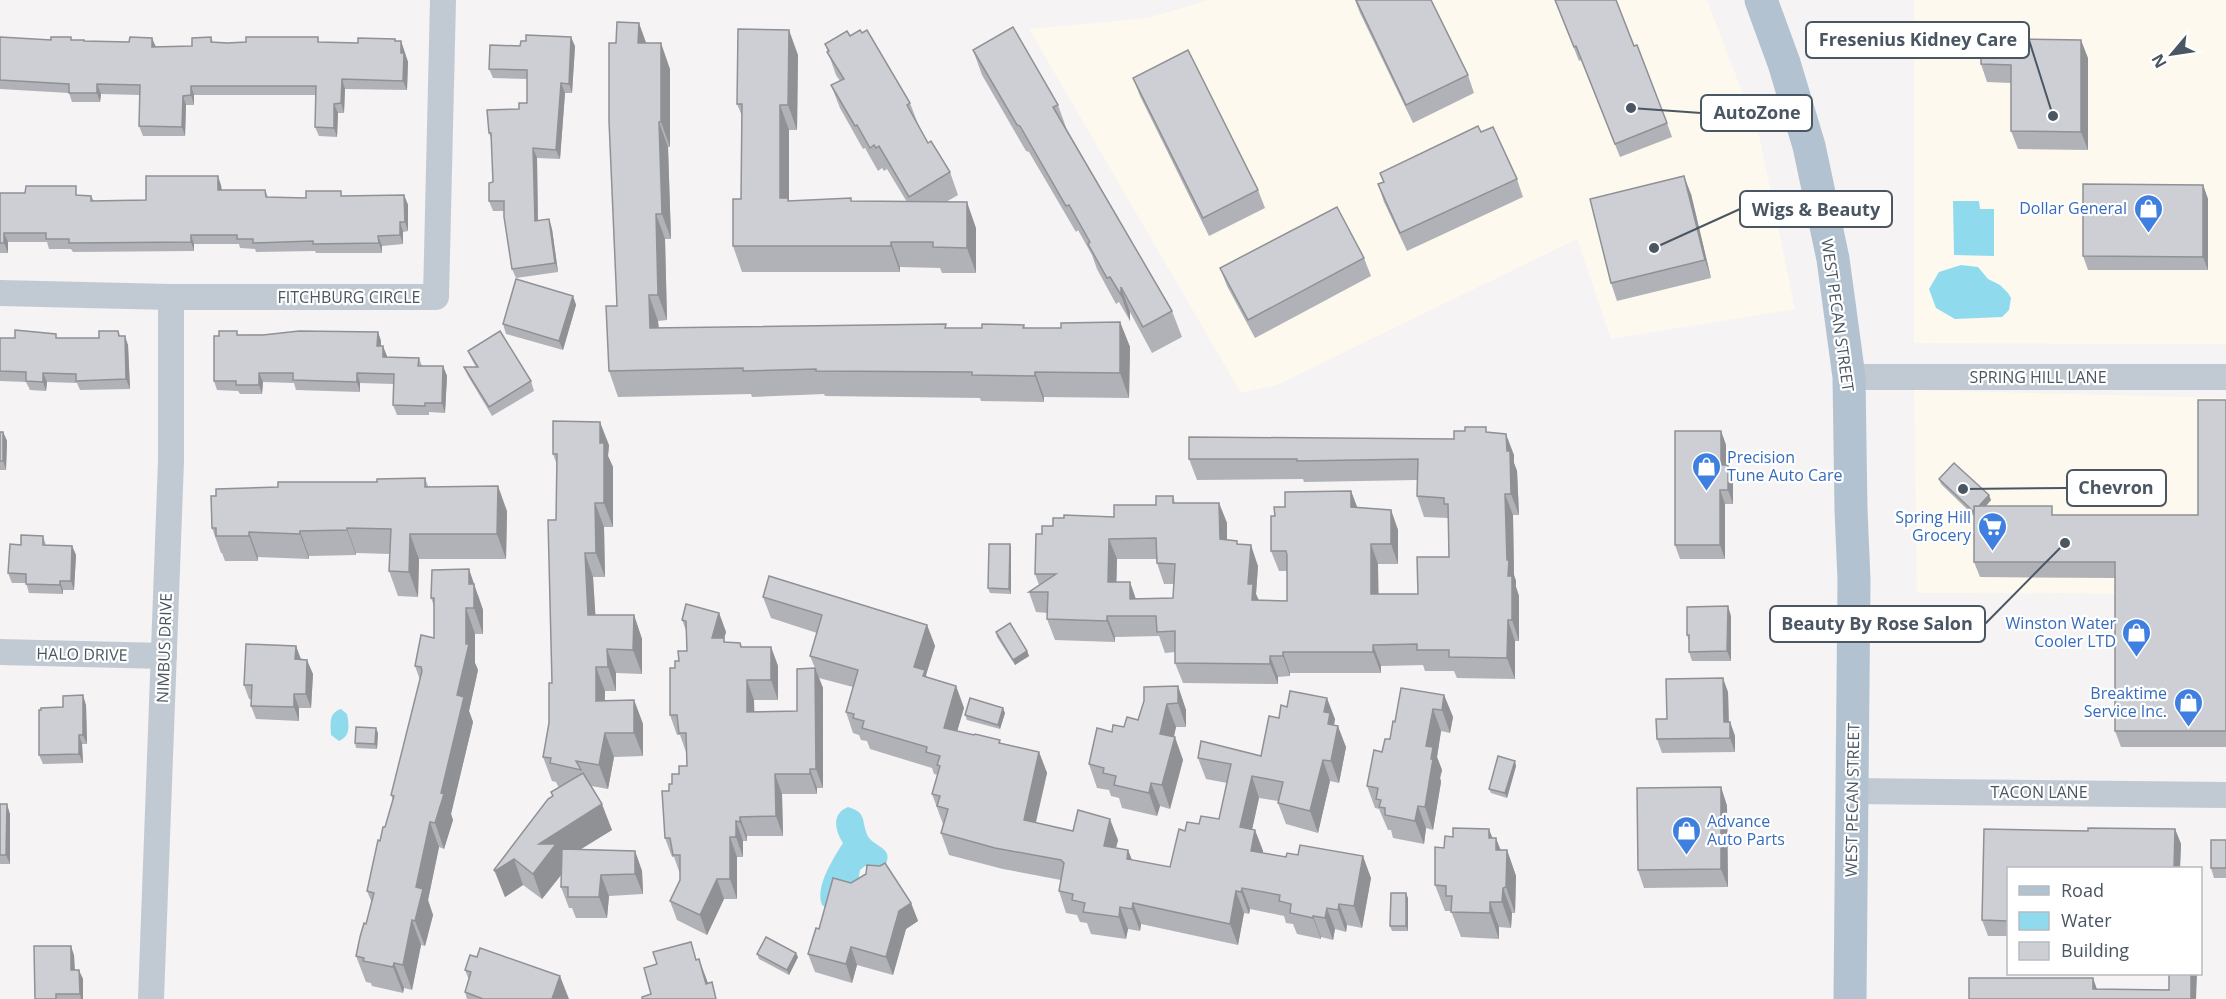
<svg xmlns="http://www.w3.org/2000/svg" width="2226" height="999" viewBox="0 0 2226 999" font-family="'Open Sans',sans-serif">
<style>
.commercial{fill:#fdf9ef}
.water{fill:#90daee}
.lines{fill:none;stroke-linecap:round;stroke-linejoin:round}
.minor{stroke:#c1cad2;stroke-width:26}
.major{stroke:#b3c2d1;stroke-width:33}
.wall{fill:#b0b2b7;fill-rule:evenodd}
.shaded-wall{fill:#909195}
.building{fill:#cdcfd5;stroke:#909195;stroke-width:1.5;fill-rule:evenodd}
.labels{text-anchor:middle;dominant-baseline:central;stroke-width:4.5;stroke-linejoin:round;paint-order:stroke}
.shop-label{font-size:16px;fill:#366cbe;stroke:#fff;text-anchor:end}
.street-label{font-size:16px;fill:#4a5661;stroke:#fff}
.leader{fill:none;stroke:#4a5661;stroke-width:2}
.callout-dot{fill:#4a5661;stroke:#fff;stroke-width:2}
.callout{fill:#fff;stroke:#4a5661;stroke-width:2}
.callout-label{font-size:18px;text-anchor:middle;font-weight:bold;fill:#4a5661}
</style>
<rect width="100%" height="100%" fill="#f5f3f3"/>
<g class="commercial">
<path d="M1208 0H1707L1760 139 1795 309 1611 339 1577 239 1277 385 1241 393 1029 29 1148 18Z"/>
<path d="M1914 0H2226V344L1914 343Z"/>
<path d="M1914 390 2226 398V594L1917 593Z"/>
</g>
<g class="water">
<path d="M1953 201H1979L1980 209H1994V256L1954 255Z"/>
<path d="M1961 265 1978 267 1988 279 2000 285 2008 293 2011 298 2009 310 2002 317 1955 319 1936 308 1929 289 1939 272Z"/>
<path d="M341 709 347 714C349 725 351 736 339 741L331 735C331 724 328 713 341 709Z"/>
<path d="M848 807C869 813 860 823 869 838 878 848 894 849 885 866L874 869 865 866 860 870 858 881 825 907 822 905C815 886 833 859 843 843 835 830 831 814 848 807Z"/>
</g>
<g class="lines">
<g class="minor">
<path d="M0 293 171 297H436L443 0"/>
<path d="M1849 377H2226"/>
<path d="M0 652 164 656"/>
<path d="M1853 791 2226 795"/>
<path d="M151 999 171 461V297"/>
</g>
<path class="major" d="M1761 0 1784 63 1809 146 1833 259 1849 377 1851 510 1854 580 1850 999"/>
</g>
<g class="wall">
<path d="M1355 0H1431L1468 75 1474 93 1413 123 1360 13Z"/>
<path d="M1555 0 1634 46 1667 123 1672 137 1620 157 1581 60 1579 61Z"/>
<path d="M850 36 910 103 918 124 928 143 950 172 958 195 946 202 976 228V273H942L940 268 900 267V272H742L733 246 741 199 742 116 737 104 798 55 797 130H789V201L907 202 887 169 884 171 882 168 878 171 865 148 863 149 840 108 831 85 840 81 836 75 825 44Z"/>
<path d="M0 37 51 40H72L156 47 192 46 211 37 213 42 227 43 318 37 319 42 358 43 395 39 396 41H401L408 62 407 90 345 89 344 113H338L337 137 319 136 315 127 316 95H194V105H186L185 136H143L139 126 140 95 101 94 100 102H72L69 93 0 89Z"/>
<path d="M646 43 670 69V147H668L671 239H665L667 320 658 321 659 328H982L1024 325 1025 328H1061L1120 322 1130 347 1129 398 1044 397V402L981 401 980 398 825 396 824 394 752 397 751 394 618 397 609 371 617 306Z"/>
<path d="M2012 45 2088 58V150L2018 149 2011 131V83L1987 82 1981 64Z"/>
<path d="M575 46 572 93H565L560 159 537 158 538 221 549 219 552 229 558 272 516 278 512 269 504 211H493L489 201 493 182 492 141 489 133 527 103V79L493 78 489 69Z"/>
<path d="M973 50 1058 105 1067 130 1172 311 1182 337 1152 353 1130 312V321L1119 302 1116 304 1097 269 1092 255 1078 230 1076 232 1029 152 1026 151 982 75Z"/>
<path d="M1133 78 1258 190 1265 208 1209 236 1140 96Z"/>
<path d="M1481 132 1517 179 1523 197 1407 251 1384 202 1378 184 1383 182 1380 173Z"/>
<path d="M221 185 222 190H265L268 197 306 198 404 195 408 205V231L403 232V244L382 246V253H316L315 251 256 252 255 249 240 248 239 244H194V251L73 252 71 249H49L47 242H8V253H0V193L91 196 94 201 146 200Z"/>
<path d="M2203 185 2208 199V270H2088L2083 256Z"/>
<path d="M1691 194 1711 278 1617 301 1611 283Z"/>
<path d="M1364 258 1371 276 1255 338 1227 286 1220 268Z"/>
<path d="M573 296 576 305 563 350 506 334 503 324Z"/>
<path d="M118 331 120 336 128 345 130 389 80 390 77 383 47 382 46 391 30 390 26 382 0 381V338H99Z"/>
<path d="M378 332 381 341V346L387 357 419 358 422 366H443L447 376 445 413 429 412V415H397L393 405 394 384 360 383V392L296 390 294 383 263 382 262 394H240L238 391 217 390 214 381 238 335Z"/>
<path d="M468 351 531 381 534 391 492 416 468 376 464 367H476L472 360Z"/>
<path d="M2226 400V747H2121L2115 731V578L1980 577 1974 562V516L1941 484 1939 479 1991 500 1986 506 2055 515H2198Z"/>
<path d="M1721 431 1726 445V465H1728L1733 479V504H1725V559H1680L1675 545Z"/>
<path d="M0 432H3L7 441 6 470H0Z"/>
<path d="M1488 432 1514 455V463L1517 471 1519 515H1513L1514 575 1516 581V587L1519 596V641H1515V679L1457 678 1454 671H1425L1423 665 1381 666V673H1290V676L1278 677V684L1183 683 1175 663V652L1165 653 1159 636 1115 637V642L1055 640 1047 619 1048 613 1036 612 1029 592 1039 585 1035 574 1042 534 1053 526 1114 517 1156 505 1173 496 1175 503H1219L1227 523V540L1238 544 1258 566 1256 594 1259 600 1287 601V571H1279L1271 551 1275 516 1285 507 1351 491 1357 507 1391 510 1398 530V564H1378V594H1418L1449 557 1448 518 1424 517 1417 496V480L1304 482 1303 479 1197 480 1189 459 1454 439ZM1117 559H1157V563L1164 584H1174L1173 598 1136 599 1130 582H1116Z"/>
<path d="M609 445 608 456 613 467V527H604L605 577H593L595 615H634L642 639V674L616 673V691H605V700H634L643 724V756L614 757 608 789 591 786 612 830 580 849 635 851 642 871 643 894 609 896 607 918H576L572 908H569L561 887V875L542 899 523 885 505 897 494 870 553 797 551 792 559 788 556 782 552 781 543 757 549 723 552 683 556 520 557 465 553 454Z"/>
<path d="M425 478 428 486 507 511 506 559H419L418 597 398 596 389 571 390 554 356 553V555L309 556V559L258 557V561H225L222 553H221L212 528 377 482Z"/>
<path d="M43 536 46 545 72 546 76 555 74 590H63V594L29 593 26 583H12L8 573 21 545Z"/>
<path d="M1010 544 1011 549V594L990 593 988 588Z"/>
<path d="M478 595 483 610V634H475V663L478 670 469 711 473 722 451 814 453 820 444 849 439 847 428 900 433 915 425 946 421 945 412 990 404 988 403 993 372 986 371 983 366 982 356 956 372 903 367 891 380 841 385 827 393 800 391 795 420 680 415 666 434 638V606L431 598Z"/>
<path d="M763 597 927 625 935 646 926 675 927 678 956 686 964 708 957 731 1001 743 1039 752 1047 773 1036 823 1118 840 1116 848 1128 850 1132 860 1170 867 1185 831 1199 824 1219 819 1227 783 1206 779 1198 758 1261 756 1279 718 1335 719 1334 725 1346 747 1339 783 1330 781 1318 833 1286 824 1278 803V801L1259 798 1252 829 1255 830 1263 851V853L1371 878 1362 928 1347 925 1346 932 1335 929 1333 940 1321 937V939L1297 934 1293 924 1286 923 1284 916 1250 909 1249 914 1244 913 1238 945 1141 924 1140 931 1128 929 1126 939 1091 934 1087 923 1080 922 1077 915 1066 913 1059 891 1061 880 1003 869 949 855 941 833 943 824 932 794 938 775 934 774 932 768 870 749 867 741 861 740 859 735 853 733 846 712 853 687 819 678 823 688V788H817V794H782L783 836H747V841H743V857H737V899H724L707 935 677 920 670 901 680 880V874L674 857H672L665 838 669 791 672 784 687 766 686 752 680 735H677L670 715 675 668 679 661 687 651V633L682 620 719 613 726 632 724 639 725 642 740 643 742 647H771L778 666V700H754V712L797 711 815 668 810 656 817 633 771 618Z"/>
<path d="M1731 616V661H1692L1689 652V641L1687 635Z"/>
<path d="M996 632 1027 651 1029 656 1015 665 997 637Z"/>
<path d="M296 646 301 659 313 674 311 708H299V721L256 719 251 706V699H249L244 685Z"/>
<path d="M1178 686 1186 710V727H1176L1174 737 1183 760 1170 809 1160 806 1157 816 1122 808 1119 798 1111 796 1109 790 1097 788 1089 764 1112 732 1124 727 1138 720Z"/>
<path d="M1728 692 1729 722H1730L1735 736V752L1662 753 1657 739 1667 719Z"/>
<path d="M1444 695 1453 717 1450 733 1441 731 1437 757 1442 770 1440 778 1441 782 1433 830 1426 828 1424 844 1393 838 1391 830H1388L1379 809 1375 808 1367 786 1382 752 1390 739 1395 722Z"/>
<path d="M86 705 87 744H82L83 763 43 764 39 755 63 707Z"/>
<path d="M1005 713 1000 729 967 720 965 715Z"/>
<path d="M378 733 377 749 356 748 355 743Z"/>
<path d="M1516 766 1507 798 1491 793 1489 789Z"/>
<path d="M1721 787 1727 806 1728 887 1644 888 1638 870Z"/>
<path d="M0 804 10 814V864H0Z"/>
<path d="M2088 828 2175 829 2181 844 2180 868H2008V936H1988L1982 920 1984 829 2088 831Z"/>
<path d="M1493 838 1501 850H1507L1516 876 1515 913H1512L1511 928 1499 927V939L1461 937 1451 911H1445L1435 885 1444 848Z"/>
<path d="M2226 840V878H2214L2211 868Z"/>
<path d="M1408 898V931H1392L1390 926Z"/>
<path d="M911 903 918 921 906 929 893 975 857 965 852 983 815 972 808 954 819 929Z"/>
<path d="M757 954 798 957 789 975 759 959Z"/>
<path d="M74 955 75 970 83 979V999H35Z"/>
<path d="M465 970 569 999H467L465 992 469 980Z"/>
</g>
<g class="shaded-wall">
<path d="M639 23 648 48 638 43Z"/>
<path d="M789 30 798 55 797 130 788 105Z"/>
<path d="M571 37 575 46 572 93 569 84Z"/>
<path d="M152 38 156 47H152Z"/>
<path d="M2081 40 2088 58V150L2081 132Z"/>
<path d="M401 41 408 62 407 90 403 81 401 53Z"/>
<path d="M661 43 670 69V147L661 122Z"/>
<path d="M342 79 345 89 344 113 341 103Z"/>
<path d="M561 83 565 93 560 159 556 150Z"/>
<path d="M97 84 101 94 100 102 97 93Z"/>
<path d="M191 86 194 95V105L191 95Z"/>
<path d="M183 96 186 105 185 136 182 127Z"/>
<path d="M334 104 338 113 337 137 334 128Z"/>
<path d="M780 105 789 130V201L798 224 780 198Z"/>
<path d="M659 122 668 147 671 239 662 214Z"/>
<path d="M533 148 537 158 538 231 535 221Z"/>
<path d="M218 176 221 185 222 200 218 190Z"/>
<path d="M1684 176 1691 194 1711 278 1705 260Z"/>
<path d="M2203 185 2208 199V270L2203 257Z"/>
<path d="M404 195 408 205V231L405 222Z"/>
<path d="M967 202 976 228V273L967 248Z"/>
<path d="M656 214 665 239 667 320 658 295Z"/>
<path d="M549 219 552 229 558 272 555 263Z"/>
<path d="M400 222 403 232V244L400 235Z"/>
<path d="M4 233 8 242V253L4 243Z"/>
<path d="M191 235 194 244V251L191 242Z"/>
<path d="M378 236 382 246V253L379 243Z"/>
<path d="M891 242 900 267V272L891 246Z"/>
<path d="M1121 287 1130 312V321L1121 295Z"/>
<path d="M649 295 658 321 660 353 650 328Z"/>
<path d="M573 296 576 305 563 350 559 341Z"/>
<path d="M1120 322 1130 347 1129 398 1120 373Z"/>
<path d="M378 332 381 341V356L377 346Z"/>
<path d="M125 336 128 345 130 389 126 379Z"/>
<path d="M383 346 387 356V366L383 357Z"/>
<path d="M443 366 447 376 445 413 442 403Z"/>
<path d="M1035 372 1044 397V402L1035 376Z"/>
<path d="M43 373 47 382 46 391 43 382Z"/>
<path d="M259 373 263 382 262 394 259 385Z"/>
<path d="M357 373 360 383V392L357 382Z"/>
<path d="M600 422 609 445 608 456 613 467V527L604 503 600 443Z"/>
<path d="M1721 431 1726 445V479L1721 465Z"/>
<path d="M3 432 7 441 6 470 3 461Z"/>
<path d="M1506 434 1514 455V463L1517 471 1519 515 1511 494 1507 451Z"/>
<path d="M1728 465 1733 479V504L1728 490Z"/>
<path d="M498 486 507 511 506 559 497 534Z"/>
<path d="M1720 490 1725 504V559L1720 545Z"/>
<path d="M1351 491 1359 512 1351 507Z"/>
<path d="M1505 494 1513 515 1514 575 1516 581V587L1519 596V641L1512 620 1507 560Z"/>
<path d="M1989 495 1991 500 1976 517 1974 512Z"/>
<path d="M595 503 604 527 605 577 596 553Z"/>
<path d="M1219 503 1227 523V560L1220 539Z"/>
<path d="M1391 510 1398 530V564L1391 544Z"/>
<path d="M347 528 356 553V555L347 530Z"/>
<path d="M300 531 309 556V559L300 534Z"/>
<path d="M249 532 258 557V561L249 536Z"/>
<path d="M410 534 419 559 418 597 409 572Z"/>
<path d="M1109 539 1117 559 1116 603 1108 582Z"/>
<path d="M1010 544 1011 549V594L1009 589Z"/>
<path d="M1371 544 1378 564 1379 615 1371 594Z"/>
<path d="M1251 545 1258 566 1256 594 1260 605 1252 600 1248 584Z"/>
<path d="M72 546 76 555 74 590 71 581Z"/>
<path d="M585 553 593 577 597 639 588 615Z"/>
<path d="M469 569 483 610V634L474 608 469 584Z"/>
<path d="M60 581 63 590V594L60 585Z"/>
<path d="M1130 582 1137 603 1130 599Z"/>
<path d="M1728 606 1731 616V661L1727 651Z"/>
<path d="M466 608 475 634V663L478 670 469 711 473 722 451 814 453 820 444 849 435 823 466 644Z"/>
<path d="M719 613 726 632 724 639 731 658 712 638Z"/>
<path d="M634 615 642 639V674L633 650Z"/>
<path d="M1107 616 1115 637V642L1107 621Z"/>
<path d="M1508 620 1515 641V679L1507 658Z"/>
<path d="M927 625 935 646 926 675 932 692 914 667Z"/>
<path d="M1373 645 1381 666V673L1373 652Z"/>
<path d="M296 646 301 660 295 659Z"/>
<path d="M771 647 778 666V700L771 680Z"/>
<path d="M607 649 616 673V691L608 667Z"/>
<path d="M1027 651 1029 656 1015 665 1013 660Z"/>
<path d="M1283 652 1290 673V676L1283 656Z"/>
<path d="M1270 656 1278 677V684L1270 664Z"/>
<path d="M307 660 313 674 311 708 306 694Z"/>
<path d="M596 667 605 691 604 725 596 701Z"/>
<path d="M815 668 823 688V788L816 769Z"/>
<path d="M1723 678 1728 692 1729 736 1724 722Z"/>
<path d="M747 680 754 700 755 732 747 712Z"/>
<path d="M956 686 964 708 952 749 944 728Z"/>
<path d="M1178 686 1186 710V727L1178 703Z"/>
<path d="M294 694 299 708V721L294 707Z"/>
<path d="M83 695 86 705 87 744 83 735Z"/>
<path d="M1444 695 1453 717 1450 733 1442 710Z"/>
<path d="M1327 698 1335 719 1334 724 1337 732 1338 726 1346 747 1339 783 1331 761 1324 712Z"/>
<path d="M634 700 643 724V756L634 733Z"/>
<path d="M1167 704 1176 727 1169 757 1160 734Z"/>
<path d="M1003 708 1005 713 1000 729 998 725Z"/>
<path d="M1433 709 1441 731 1437 757 1442 770 1440 778 1441 782 1433 830 1425 807 1426 746Z"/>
<path d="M1730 722 1735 736V752L1730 738Z"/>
<path d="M376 728 378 733 377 749 375 744Z"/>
<path d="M605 733 614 757 608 789 599 765Z"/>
<path d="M79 735 82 744 83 763 79 754Z"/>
<path d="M1175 737 1183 760 1170 809 1162 785Z"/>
<path d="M1039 752 1047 773 1031 842 1024 820Z"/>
<path d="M1323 760 1330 781 1318 833 1310 811Z"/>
<path d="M1515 761 1516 766 1507 798 1505 793Z"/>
<path d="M810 769 817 788V794L810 774Z"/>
<path d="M775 774 782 794 783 836 776 816Z"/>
<path d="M1252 776 1259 798 1248 848 1240 827Z"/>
<path d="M1151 783 1160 806 1157 816 1149 793Z"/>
<path d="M1721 787 1727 806 1728 887 1721 869Z"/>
<path d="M7 804 10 814V864L6 855Z"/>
<path d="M602 804 612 830 562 861 565 870 542 899 533 874 539 844Z"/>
<path d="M1418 806 1426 828 1424 844 1415 821Z"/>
<path d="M740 817 747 836V841L740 822Z"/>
<path d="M1110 819 1118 840 1111 867 1104 846Z"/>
<path d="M736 821 743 841V857L736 837Z"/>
<path d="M430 822 439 847 428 900 433 915 425 946 415 921 416 887Z"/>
<path d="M1489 829 1496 847V838L1506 864 1505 876 1489 838Z"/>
<path d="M2175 829 2181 844 2180 868H2174Z"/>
<path d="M1255 830 1263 851 1259 872 1251 851Z"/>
<path d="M730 837 737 857V899L730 879Z"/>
<path d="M1128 850 1136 871 1127 859Z"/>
<path d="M1507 850 1516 876 1515 913 1506 887Z"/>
<path d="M635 851 642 871 643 894 635 874Z"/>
<path d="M1363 856 1371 878 1362 928 1354 906Z"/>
<path d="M514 859 523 885 505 897 495 871Z"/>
<path d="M601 875 609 896 607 918 599 897Z"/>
<path d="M717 879 724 899 707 935 700 915Z"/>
<path d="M1242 888 1250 909 1249 914 1241 892Z"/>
<path d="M1503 888 1512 913 1511 928 1502 902Z"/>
<path d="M1236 891 1244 913 1238 945 1230 924Z"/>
<path d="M1406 893 1408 898V931L1406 926Z"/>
<path d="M1490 902 1499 927V939L1490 913Z"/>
<path d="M911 903 918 921 906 929 893 975 886 957 899 911Z"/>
<path d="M1133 903 1141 924 1140 931 1132 909Z"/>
<path d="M1339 904 1347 925 1346 932 1338 910Z"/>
<path d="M1120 907 1128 929 1126 939 1119 917Z"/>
<path d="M1327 908 1335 929 1333 940 1325 918Z"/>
<path d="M1313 916 1321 937V939L1313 918Z"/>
<path d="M412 920 421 945 412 990 403 965Z"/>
<path d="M71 946 74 955 75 979 71 970Z"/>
<path d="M851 947 857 965 852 983 846 964Z"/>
<path d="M796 953 798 957 789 975 787 970Z"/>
<path d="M699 959 708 983 706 984Z"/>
<path d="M394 963 404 988 403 993 393 967Z"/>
<path d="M79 970 83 979V999H81L80 994Z"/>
<path d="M2191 974H2197L2196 999H2191Z"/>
<path d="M560 976 569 999H552Z"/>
<path d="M2093 978 2098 992 2093 989Z"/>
</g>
<g class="building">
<path d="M1356 0H1431L1468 75 1406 105Z"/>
<path d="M1555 0H1616L1634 46 1637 45 1667 123 1615 144 1576 46 1574 47Z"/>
<path d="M617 22 639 23 638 43H661V122H659L662 214H656L658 295H649L650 328 946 324 945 328H982V324L1024 325 1023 328H1061V323L1120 322V373L1035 372V376L972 375V372L816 371V369L743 371V368L609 371 606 306H617L609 121V43H616Z"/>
<path d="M1013 27 1058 105 1053 107 1172 311 1143 327 1121 287V295L1110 277 1107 278 1088 244 1090 242 1069 205 1066 206 1020 126 1017 125 973 50Z"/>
<path d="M738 29 789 30 788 105H780V198H788V201L851 198V201L967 202V248L933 247V242H891V246H733V199H741L742 104H737Z"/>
<path d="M860 30 862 33 867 30 910 103 907 105 928 143 931 141 950 172 909 197 879 146 876 148 874 145 870 148 857 125 855 126 831 85 844 79 827 52 829 51 825 44 847 31 850 36Z"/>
<path d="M526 35 571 37 569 84 561 83 556 150 533 148 535 221 549 219 555 263 512 269 504 217V201H489V183L493 182 491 133H489L487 110 519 109V103H527V70L489 69 490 45 520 46 521 41H526Z"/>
<path d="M0 37 51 40V37H71V40H84V41L129 42 130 37 152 38V47L192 46V38L211 37V42L227 43 246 42V37H318V42L358 43V38L395 39V41H401V53H404L403 81 342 79 341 103 334 104V128L315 127 316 86H191V95L183 96 182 127 139 126 140 85 97 84V93H69V84L0 80Z"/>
<path d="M2012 39 2081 40V132L2011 131V65L1981 64V44L2012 45Z"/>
<path d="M1188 50 1258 190 1203 218 1133 78Z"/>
<path d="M1478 126 1481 132 1493 127 1517 179 1400 233 1378 184 1384 182 1380 173Z"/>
<path d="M146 176H218V190H265L266 197 306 198V191H341V196L404 195 405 222H400V235L378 236 379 243 313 244V241L253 243V239H237V235H191V242L69 243V239H46V233H4V243H0V193H25L26 186H76V195L91 196V201L146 200Z"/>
<path d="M1684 176 1705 260 1611 283 1590 199Z"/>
<path d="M2083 184 2203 185V257L2083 256Z"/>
<path d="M1337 207 1364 258 1248 320 1220 268Z"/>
<path d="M516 279 573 296 559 341 503 324Z"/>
<path d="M15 330 56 334V338H99V331H118L119 336H125L126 379 76 381V374L43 373V382L26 381V372L0 371V338H15Z"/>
<path d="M219 331H237V335H263L299 331 378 332 377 346H383V357L419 358 418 366H443L442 403H425V406L393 405 394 374 357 373V382L293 380V373H259V385H236V381H214V336H219Z"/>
<path d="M500 331 531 381 489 407 464 367H478L468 351Z"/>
<path d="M2198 400H2226V731H2115V562H1974V506H2052V515H2198Z"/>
<path d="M553 421 600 422V443H604V503H595L596 553H585L588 615H634L633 650 607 649 608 667H596V701L634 700V733H605L599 765 576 761 581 770 550 763 551 758 543 757 549 723V683H552L548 520H556L557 454H553Z"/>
<path d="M1465 427H1486V432L1506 434 1507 451H1510L1511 494H1505L1507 560H1509L1508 576H1512V620H1508L1507 658 1449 657V650H1417V644L1373 645V652H1283V656H1270V664L1175 663V631L1157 632 1156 616H1107V621L1047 619 1048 592H1029L1056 574H1035L1036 534H1042V526H1053V518H1064V515L1114 517V505H1156V496H1173V503H1219L1220 539 1237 541V544L1251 545 1248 584H1253L1252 600 1287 601V555L1286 551H1271V516H1275L1274 507H1285V492L1351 491V507L1391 510V544H1371V594H1418L1417 557H1449L1448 504H1444V498L1417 496 1418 459 1297 461V459H1189V437L1454 439V431H1465ZM1156 538 1157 563 1175 564 1173 598 1130 599V582H1108L1109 539Z"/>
<path d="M1675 431H1721V465H1728V490H1720V545H1675Z"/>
<rect x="0" y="432" width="3" height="29"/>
<path d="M1954 463 1989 495 1979 506H1974V512L1939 479Z"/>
<path d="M425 478V487L498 486 497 534H410L409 572 389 571 391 529 347 528V530L300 531V534L249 532V536H216V528H212L211 496H216V489L278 487V482H377V479Z"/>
<path d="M21 535 43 536V545L72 546 71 581H60V585L26 584V574L8 573 10 544 21 545Z"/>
<path d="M989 544H1010L1009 589 988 588Z"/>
<path d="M469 569V584H474V608H466V644H469L457 695 464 697 441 793 444 794 435 823 430 822 416 887 423 889 415 921 412 920 403 965 394 963 393 967 363 961 364 958 356 956 360 937 364 923 366 924 374 893 367 891 378 840 380 841 383 827H385L394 796 391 795 422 671 421 667 415 666 421 635 434 638V598H431L432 570Z"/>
<path d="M769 576 927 625 914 667 925 670 923 676 956 686 944 728 974 735 975 734 1000 740 999 743 1039 752 1024 820 1073 831 1078 810 1110 819 1104 846 1128 850 1127 859 1170 867 1179 829 1185 831 1187 822 1199 824 1201 816 1219 819 1231 764 1198 758 1201 741 1261 756 1269 716 1279 718 1281 705 1287 707 1290 691 1327 698 1324 712 1330 713 1328 724 1338 726 1331 761 1323 760 1310 811 1278 803 1283 782 1252 776 1240 827 1255 830 1251 851 1286 857 1287 853 1298 855 1300 845 1363 856 1354 906 1339 904 1338 910 1327 908 1325 918 1313 916V918L1290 913 1291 904 1279 901 1280 895 1242 888 1241 892 1236 891 1230 924 1133 903 1132 909 1120 907 1119 917 1083 912 1085 903 1072 900 1073 894 1059 891 1064 863 1061 860 995 848 941 833 948 809 937 806 940 796 932 794 940 766 937 765 940 756 926 752 927 747 862 728 864 721 853 718 854 714 846 712 858 670 810 656 822 615 763 597Z"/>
<path d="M686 604 719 613 712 638H724V642L740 643 741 647H771V680H747V712L797 711V669L815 668 816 769H810V774H775L776 816 740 817V822L736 821V837H730V879H717L700 915 670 901 680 880V855H673L670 838H665L662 791H669V784H672V774H679V766H687L686 733H679L677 715H670V668H675V661H679L678 651H687L686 621 682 620Z"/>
<path d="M1728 606 1727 651 1689 652V635H1687V607Z"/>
<path d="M1010 623 1027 651 1013 660 996 632Z"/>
<path d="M246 644 296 646 295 659 307 660 306 694H294V707L251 706 252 685H244Z"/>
<path d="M1723 678 1724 722H1730V738L1657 739 1656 719H1667L1666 679Z"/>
<path d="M1178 686V703L1167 704 1160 734 1175 737 1162 785 1151 783 1149 793 1114 785 1116 776 1103 773 1104 768 1089 764 1097 728 1112 732 1113 725 1124 727 1127 717 1138 720 1144 701V687Z"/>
<path d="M1401 688 1444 695 1442 710 1433 709 1426 746 1433 747 1431 759H1433L1425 807 1418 806 1415 821 1385 815V808L1379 807 1381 800 1376 799 1378 788 1367 786 1374 750 1382 752 1385 739H1390L1393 721 1395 722Z"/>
<path d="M83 695V735H79V754L39 755V710H41V708L63 707V696Z"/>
<path d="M970 698 1003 708 998 725 965 715Z"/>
<path d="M356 727 376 728 375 744 355 743Z"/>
<path d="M1498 756 1515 761 1505 793 1489 789Z"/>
<path d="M583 773 602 804 539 844H556L533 874 514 859 495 871 494 870 548 799 553 796 551 792Z"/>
<path d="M1721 787V869L1638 870 1637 788Z"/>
<path d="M0 804H7L6 855H0Z"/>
<path d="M1453 828 1489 829V838H1496V850H1507L1506 887 1503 888 1502 902H1490V913L1451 912 1452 896H1446V886L1435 885V847L1444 848 1445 836 1453 837Z"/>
<path d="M2088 828 2175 829 2174 868H2008V921L1982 920 1984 829 2088 831Z"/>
<rect x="2211" y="840" width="15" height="28"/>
<path d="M562 849 635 851V874L601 875 599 897H568V887H561Z"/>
<path d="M885 863 911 903 899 911 886 957 851 947 846 964 808 954 816 928 819 929 833 878 851 883 866 874 867 865 880 866Z"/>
<path d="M1391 893H1406V926H1390Z"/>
<path d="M766 937 796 953 787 970 757 954Z"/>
<path d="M691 942 696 960 699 959 706 984 712 982 716 999H642V997L651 994 644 968 657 964 653 952Z"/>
<path d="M34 946H71V970H79L80 994H56V999H35Z"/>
<path d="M480 948 560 976 552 999H483L465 992 471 972 465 970 470 955 477 957Z"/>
<path d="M2169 974H2191V999H1969V978H2093V989L2169 990Z"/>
</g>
<defs>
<symbol id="shop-pin" viewBox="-11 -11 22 30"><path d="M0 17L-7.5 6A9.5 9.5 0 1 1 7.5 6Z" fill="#3f7fe0" stroke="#fff"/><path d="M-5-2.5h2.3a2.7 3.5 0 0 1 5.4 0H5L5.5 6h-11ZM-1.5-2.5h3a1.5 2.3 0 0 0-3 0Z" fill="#fff"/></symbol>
<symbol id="supermarket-pin" viewBox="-11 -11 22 30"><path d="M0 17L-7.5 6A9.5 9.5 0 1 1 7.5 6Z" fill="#3f7fe0" stroke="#fff"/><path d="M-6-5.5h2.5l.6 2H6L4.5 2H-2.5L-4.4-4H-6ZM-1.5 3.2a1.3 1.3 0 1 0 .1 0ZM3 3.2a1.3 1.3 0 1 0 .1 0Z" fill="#fff"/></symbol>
</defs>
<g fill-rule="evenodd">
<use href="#shop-pin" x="2132" y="192" width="33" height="45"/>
<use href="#shop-pin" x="1690" y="450" width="33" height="45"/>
<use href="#supermarket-pin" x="1976" y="510" width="33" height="45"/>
<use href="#shop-pin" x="2120" y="616" width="33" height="45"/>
<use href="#shop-pin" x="2172" y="686" width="33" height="45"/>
<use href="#shop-pin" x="1670" y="814" width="33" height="45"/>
</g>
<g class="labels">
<g class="shop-label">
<text x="2127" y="208">Dollar General</text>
<text x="1727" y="457" text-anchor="start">Precision<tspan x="1727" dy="18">Tune Auto Care</tspan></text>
<text x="1971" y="517">Spring Hill<tspan x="1971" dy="18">Grocery</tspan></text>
<text x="2116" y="623">Winston Water<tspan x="2116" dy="18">Cooler LTD</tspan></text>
<text x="2167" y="693">Breaktime<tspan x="2167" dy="18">Service Inc.</tspan></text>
<text x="1707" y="821" text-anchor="start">Advance<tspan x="1707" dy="18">Auto Parts</tspan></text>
</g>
<g class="street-label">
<text x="349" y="297">FITCHBURG CIRCLE</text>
<text transform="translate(1838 315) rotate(82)">WEST PECAN STREET</text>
<text x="2038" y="377">SPRING HILL LANE</text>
<text transform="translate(164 648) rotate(-88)">NIMBUS DRIVE</text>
<text transform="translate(82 654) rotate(1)">HALO DRIVE</text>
<text x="2039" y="792">TACON LANE</text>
<text transform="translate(1852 800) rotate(-89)">WEST PECAN STREET</text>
</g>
</g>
<path class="leader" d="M2053 116L2029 40M1631 108L1701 113M1654 248L1740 209M1963 489L2067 488M2065 543L1985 624"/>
<g class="callout-dot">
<circle cx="2053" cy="116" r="6"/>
<circle cx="1631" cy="108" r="6"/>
<circle cx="1654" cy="248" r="6"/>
<circle cx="1963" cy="489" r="6"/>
<circle cx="2065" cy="543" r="6"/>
</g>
<g class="callout">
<rect x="1806" y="22" width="223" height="36" rx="6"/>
<rect x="1701" y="95" width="111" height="36" rx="6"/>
<rect x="1740" y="191" width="152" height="36" rx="6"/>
<rect x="2067" y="470" width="99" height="36" rx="6"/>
<rect x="1770" y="606" width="215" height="36" rx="6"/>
</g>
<g class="callout-label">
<text x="1918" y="46">Fresenius Kidney Care</text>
<text x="1757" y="119">AutoZone</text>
<text x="1816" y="216">Wigs &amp; Beauty</text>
<text x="2116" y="494">Chevron</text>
<text x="1877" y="630">Beauty By Rose Salon</text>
</g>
<rect x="2007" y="867" width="195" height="108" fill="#ffffff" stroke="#b7bbc0" stroke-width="1.5"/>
<rect x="2019" y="886" width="30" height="9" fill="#b3c2d1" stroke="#b7bbc0" stroke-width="1.5"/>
<text x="2061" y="897" font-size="18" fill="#4a5661">Road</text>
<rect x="2019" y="912" width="30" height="18" fill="#90daee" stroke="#b7bbc0" stroke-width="1.5"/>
<text x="2061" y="927" font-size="18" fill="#4a5661">Water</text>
<rect x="2019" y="942" width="30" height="18" fill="#cdcfd5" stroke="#b7bbc0" stroke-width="1.5"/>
<text x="2061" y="957" font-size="18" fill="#4a5661">Building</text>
<g transform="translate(2172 54) rotate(241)" stroke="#ffffff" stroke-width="4.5" paint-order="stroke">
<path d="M0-4.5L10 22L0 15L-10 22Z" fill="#4a5661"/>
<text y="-9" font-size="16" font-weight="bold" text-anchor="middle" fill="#4a5661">N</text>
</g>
</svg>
